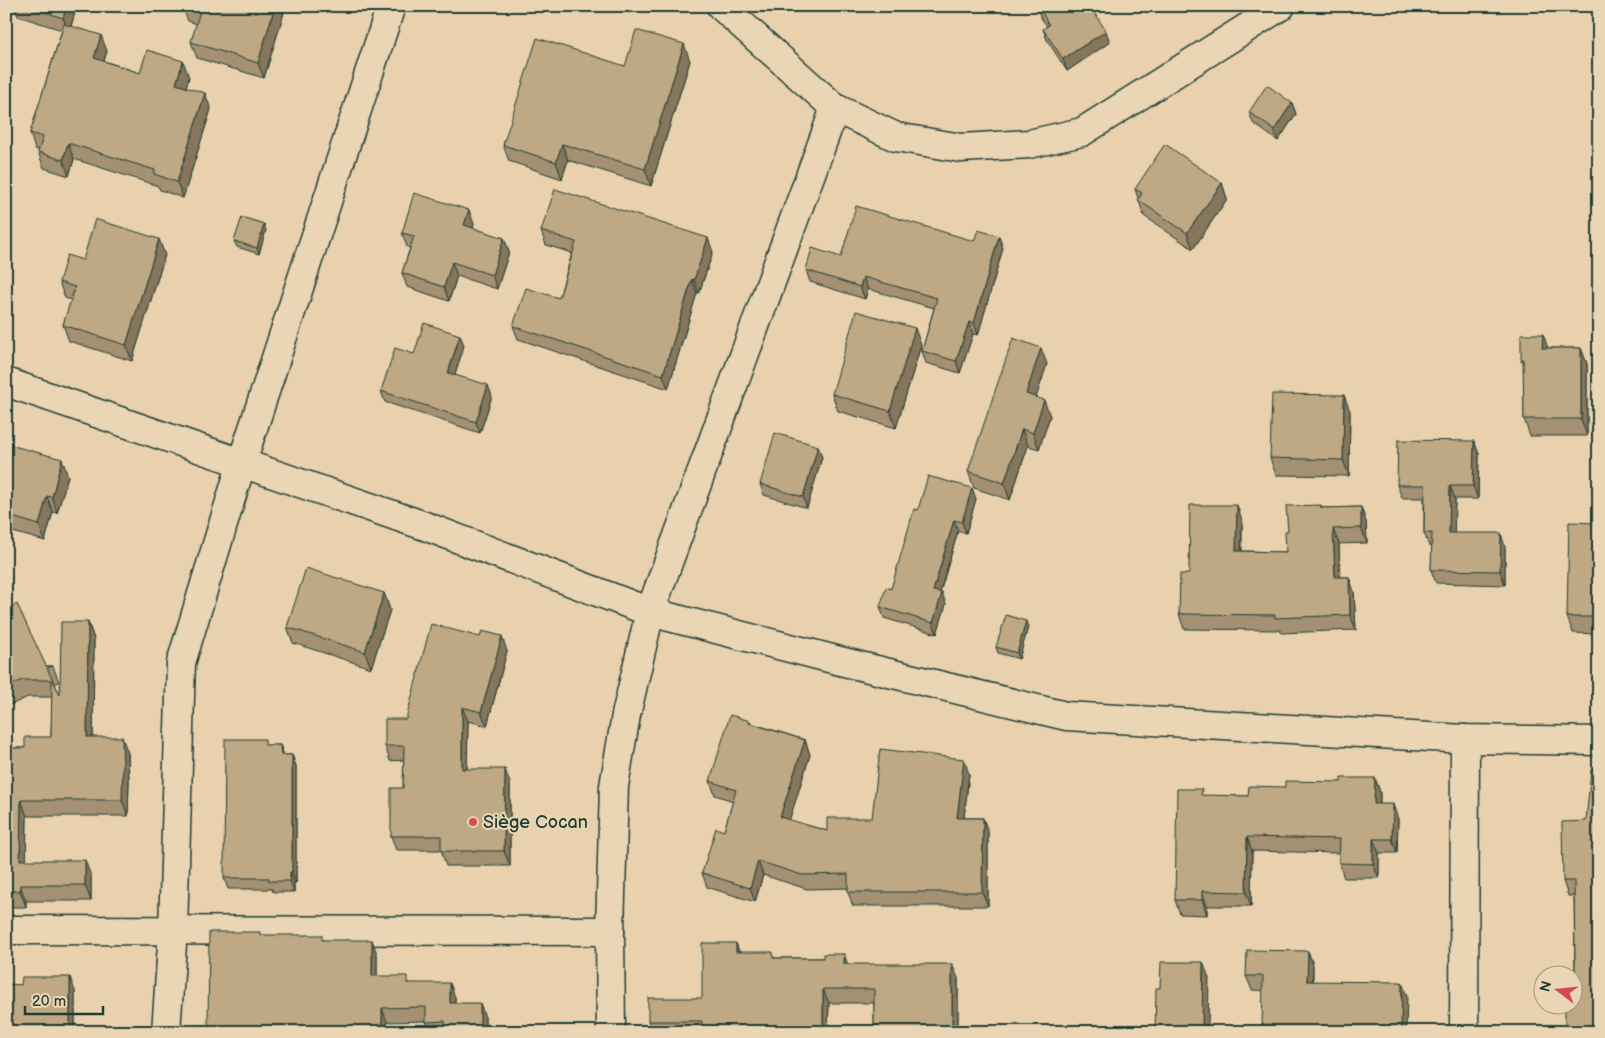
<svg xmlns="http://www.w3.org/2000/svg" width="1605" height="1038" viewBox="0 0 1605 1038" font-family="'Balsamiq Sans',sans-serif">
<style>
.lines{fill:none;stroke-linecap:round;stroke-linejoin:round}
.minor-casing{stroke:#1f3d34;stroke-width:31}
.minor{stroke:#ead5b4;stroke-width:28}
.wall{fill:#a49072;stroke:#1f3d34}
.shaded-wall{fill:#86765c;stroke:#1f3d34}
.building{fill:#bfa884;stroke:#1f3d34}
.poi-dot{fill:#d1495b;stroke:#ead5b4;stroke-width:2}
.labels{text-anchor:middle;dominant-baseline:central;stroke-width:4;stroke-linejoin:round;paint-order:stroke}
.poi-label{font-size:18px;fill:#1f3d34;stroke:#ead5b4;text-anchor:start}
</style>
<rect width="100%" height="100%" fill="#e9d1ae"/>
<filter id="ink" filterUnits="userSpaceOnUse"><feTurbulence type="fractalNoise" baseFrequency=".02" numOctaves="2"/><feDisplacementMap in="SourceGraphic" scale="10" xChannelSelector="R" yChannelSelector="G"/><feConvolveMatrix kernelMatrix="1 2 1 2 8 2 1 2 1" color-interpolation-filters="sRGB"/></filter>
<g filter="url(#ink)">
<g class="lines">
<defs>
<g id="minor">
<path d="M721 6 835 108 896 137 961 148 1029 144 1082 132 1281 6"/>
<path d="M6 382 425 526 650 612 844 662 1066 716 1465 739 1599 741"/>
<path d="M6 930 610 931"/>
<path d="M166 1032 173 930 181 663 242 462 391 6"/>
<path d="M611 1032 610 931 614 786 626 715 650 612 835 108"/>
<path d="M1464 1032 1465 739"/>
</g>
</defs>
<use href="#minor" class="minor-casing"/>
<use href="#minor" class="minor"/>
</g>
<g class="wall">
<path d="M14 6H77L71 26 107 51 104 61 140 73 189 77 186 87 211 109 183 198 160 190 158 186 74 159 69 176 44 168 38 152 39 150 35 149 30 133 62 30 18 16Z"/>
<path d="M182 6H286L264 78 197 58 191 42 197 24 188 21Z"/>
<path d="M1037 7 1110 42 1067 71 1047 40 1043 29 1047 26 1041 18Z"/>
<path d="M690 61 651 186 568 160 562 179 509 161 503 145 625 66Z"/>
<path d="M1292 103 1296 114 1278 141 1253 123 1249 112Z"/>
<path d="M1222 183 1227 199 1193 249 1144 216 1135 189Z"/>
<path d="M474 224 473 228 504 238 509 252 497 289 457 276 449 301 407 287 402 273 410 248 407 247 402 233Z"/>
<path d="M266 230 259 254 237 247 234 241Z"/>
<path d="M541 231 713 252 699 293H697L668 389 518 339 513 326 559 298 572 253 546 245Z"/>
<path d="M974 241 1003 248 978 335 973 334 960 373 926 363 922 351 934 308 868 289 865 299 810 282 806 270 841 257Z"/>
<path d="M165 255 132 361 69 341 63 325 71 300 65 298 59 282 83 260Z"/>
<path d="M464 345 455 375 492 396 480 433 385 402 381 391 414 354Z"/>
<path d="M921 345 896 428 838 411 832 394Z"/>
<path d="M1548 348H1581L1587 364V436H1530L1524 419V366L1521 359Z"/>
<path d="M1047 364 1036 397 1050 416 1039 449 1028 446 1010 500 974 488 968 471Z"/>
<path d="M1350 411 1349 476 1276 475 1270 458Z"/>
<path d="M1474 441 1479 454 1478 499H1455L1454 533 1505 547V585L1436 583 1431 570 1432 546H1429L1424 533V498H1402L1397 485Z"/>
<path d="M6 444 68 476 57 513 53 512 45 541 6 530Z"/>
<path d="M822 457 807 508 764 495 760 484Z"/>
<path d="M972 488 976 499 966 533 958 531 940 593H942L946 604 937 634 884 618 880 607 891 589 918 510Z"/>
<path d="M1321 505 1322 508 1361 507 1366 522 1367 543 1339 544 1340 577H1349L1354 592 1356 630 1281 633 1280 630 1184 629 1179 614 1189 574 1242 520V551L1286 552 1288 531Z"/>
<path d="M1599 523V634L1573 633 1567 617Z"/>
<path d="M384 593 390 610 371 668 293 643 287 627Z"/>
<path d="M6 610 46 666H53L59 682 55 684 60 695 88 622 94 639 93 737 128 753 129 782 128 816H27L26 860 91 876V901H26V907H6V748H25L51 737 52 697H28L6 707Z"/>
<path d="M1028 627 1019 659 998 653 996 647Z"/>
<path d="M507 651 487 726 468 721 467 769 510 783V866H446L441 850H396L391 836 403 788 404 760 390 761 385 746 406 719Z"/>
<path d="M750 721 751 723 805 740 810 755 789 820 827 831 872 818 969 774 964 818H983L988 832V906H853L848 892V888L807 889 763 875 755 902 707 887 702 873 724 831 733 801 715 795 710 781Z"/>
<path d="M267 745H280L284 755H292L296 766V883H294V892H273L272 889H228L224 878Z"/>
<path d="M1599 769V1032H1565L1575 981 1574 896H1568L1563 881 1586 821Z"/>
<path d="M1375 778 1380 792V804L1398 819 1397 853H1379V878H1344L1339 863V853L1252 851 1251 906H1207V915L1180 914 1175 900 1204 796H1248L1285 787 1341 782Z"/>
<path d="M261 935 324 940 377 954V976L410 983 455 997V1003L485 1017V1032H430L426 1021 387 1022V1032H208Z"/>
<path d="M736 943 739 952 776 958H823L844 954 847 964 958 978V1032H874V1003H829L828 1032H652L648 1021 702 998Z"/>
<path d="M1308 951 1313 965V981L1407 996 1252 990 1246 976Z"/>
<path d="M6 984 75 991V1032H6Z"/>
</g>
<g class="shaded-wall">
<path d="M67 6H77L69 32 63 18Z"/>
<path d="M275 6H286L264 78 258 63Z"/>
<path d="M1106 31 1110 42 1067 71 1063 59Z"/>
<path d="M101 35 107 51 100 74 94 58Z"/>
<path d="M684 44 690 61 651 186 645 169Z"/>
<path d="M183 61 189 77 182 100 176 84Z"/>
<path d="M205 93 211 109 183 198 177 182Z"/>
<path d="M1292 103 1296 114 1278 141 1274 130Z"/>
<path d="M68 143 74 159 69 176 63 160Z"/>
<path d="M562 144 568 160 562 179 556 162Z"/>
<path d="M1222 183 1227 199 1193 249 1187 233Z"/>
<path d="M469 210 474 224 469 239 464 225Z"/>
<path d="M264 224 266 230 259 254 257 248Z"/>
<path d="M999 236 1003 248 978 335 974 323Z"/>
<path d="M504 238 509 252 497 289 492 275Z"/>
<path d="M708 238 713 252 699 293 694 280Z"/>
<path d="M159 239 165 255 132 361 126 345Z"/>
<path d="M452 262 457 276 449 301 444 287Z"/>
<path d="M863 277 868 289 865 299 860 287Z"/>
<path d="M692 279 697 293 668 389 663 375Z"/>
<path d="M969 322 973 334 960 373 956 361Z"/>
<path d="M915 328 921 345 896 428 890 411Z"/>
<path d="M1543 334 1549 351 1542 348Z"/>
<path d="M460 335 464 345 452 384 448 373Z"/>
<path d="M1041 348 1047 364 1032 410 1026 394Z"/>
<path d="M1581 348 1587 364V436L1581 419Z"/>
<path d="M488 385 492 396 480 433 476 422Z"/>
<path d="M1344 395 1350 411 1349 476 1343 460Z"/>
<path d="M1044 400 1050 416 1039 449 1033 433Z"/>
<path d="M1022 429 1028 446 1010 500 1004 483Z"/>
<path d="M1474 441 1479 454 1478 499 1473 486Z"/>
<path d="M818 446 822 457 807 508 803 497Z"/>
<path d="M62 459 68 476 57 513 52 497Z"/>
<path d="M1450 486 1455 499 1454 546 1449 533Z"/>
<path d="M972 488 976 499 966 533 962 522Z"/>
<path d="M47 496 53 512 45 541 39 525Z"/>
<path d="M1237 505 1242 520 1241 566 1236 551Z"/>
<path d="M1361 507 1366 522 1367 543 1361 528Z"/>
<path d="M954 520 958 531 937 602 933 591Z"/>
<path d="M1333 529 1339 544 1340 592 1335 577Z"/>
<path d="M1501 533 1505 547V585L1500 571Z"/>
<path d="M1349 577 1354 592 1356 630 1350 615Z"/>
<path d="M384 593 390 610 371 668 365 652Z"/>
<path d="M942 593 946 604 937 634 933 623Z"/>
<path d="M1026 621 1028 627 1019 659 1017 653Z"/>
<path d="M88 622 94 639 93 753 87 737Z"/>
<path d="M502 636 507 651 487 726 481 712Z"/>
<path d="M462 707 468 721 467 783 462 769Z"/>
<path d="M122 737 128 753 129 782 128 816 122 800Z"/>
<path d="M805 740 810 755 786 831 780 817Z"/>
<path d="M280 745 284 756 281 755Z"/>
<path d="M292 755 296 766V883L292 872Z"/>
<path d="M964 759 969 774 962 832 957 818Z"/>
<path d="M505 769 510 783V866L504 851Z"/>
<path d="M1375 778 1380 792 1379 818 1374 804Z"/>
<path d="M21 800 27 816 26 876 20 860Z"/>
<path d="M1393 804 1398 819 1397 853 1392 839Z"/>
<path d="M983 818 988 832V906L982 892Z"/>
<path d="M1247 837 1252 851 1251 906 1246 892Z"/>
<path d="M1373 839 1379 853V878L1373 864Z"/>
<path d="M85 860 91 876V901L85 885Z"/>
<path d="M758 861 763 875 755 902 750 888Z"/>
<path d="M290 872 294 883V892L290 881Z"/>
<path d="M20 885 26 901V907L20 891Z"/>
<path d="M1202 891 1207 906V915L1202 900Z"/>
<path d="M372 940 377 954V990L372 976Z"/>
<path d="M736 943 741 957 736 952Z"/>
<path d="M1308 951 1313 965 1312 995 1307 981Z"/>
<path d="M844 954 849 968 844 964Z"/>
<path d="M1203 962 1209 978 1208 1032H1202Z"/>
<path d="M952 964 958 978V1032H952Z"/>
<path d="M70 977 75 991V1032H71L70 1028Z"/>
<path d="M1402 982 1407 996 1406 1032H1401Z"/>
<path d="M450 983 455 997V1017L450 1003Z"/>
<path d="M823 989 829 1003 828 1032H823Z"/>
<path d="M480 1003 485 1017V1032H480Z"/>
<path d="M382 1008 387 1022V1032H382Z"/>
</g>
<g class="building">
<path d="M27 6H67L63 18Z"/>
<path d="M184 6H275L258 63 191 42 200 11Z"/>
<path d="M1038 6H1090L1106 31 1063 59 1043 29 1049 25Z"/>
<path d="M64 24 101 35 94 58 140 73 147 50 183 61 176 84 205 93 177 182 154 174 155 170 68 143 63 160 38 152 43 137 30 133Z"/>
<path d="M636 30 684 44 645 169 562 144 556 162 503 145 537 38 625 66Z"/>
<path d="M1267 85 1292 103 1274 130 1249 112Z"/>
<path d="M1165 144 1222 183 1187 233 1138 200 1142 193 1135 189Z"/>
<path d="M555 189 708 238 694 280 692 279 663 375 513 326 526 288 559 298 576 242 541 231Z"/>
<path d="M414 193 469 210 464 225 504 238 492 275 452 262 444 287 402 273 414 236 402 233Z"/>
<path d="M856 206 974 241 978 230 999 236 974 323 969 322 956 361 922 351 937 298 863 277 860 287 806 270 812 248 841 257Z"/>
<path d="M242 217 264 224 257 248 234 241Z"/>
<path d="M95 219 159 239 126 345 63 325 75 287 59 282 67 255 83 260Z"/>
<path d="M856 311 915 328 890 411 832 394Z"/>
<path d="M424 323 460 335 448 373 488 385 476 422 381 391 395 348 414 354Z"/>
<path d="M1521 334H1543L1542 348H1581V419H1524L1523 359H1521Z"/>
<path d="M1013 338 1041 348 1026 394 1044 400 1033 433 1022 429 1004 483 968 471Z"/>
<path d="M1272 394 1344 395 1343 460 1270 458Z"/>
<path d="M775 433 818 446 803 497 760 484Z"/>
<path d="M1398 440 1474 441 1473 486H1450L1449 533H1501L1500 571 1431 570 1432 533H1424L1425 485H1397Z"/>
<path d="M6 444 62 459 52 497 47 496 39 525 6 515Z"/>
<path d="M928 476 972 488 962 522 954 520 933 591 942 593 933 623 880 607 886 587 891 589 914 509 918 510Z"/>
<path d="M1190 505H1237L1236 551 1286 552 1285 531H1288L1286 506 1321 505V508L1361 507V528L1333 529 1335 577H1349L1350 615 1275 618V615L1179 614 1180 574H1189Z"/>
<path d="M1569 522 1599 523V617H1567Z"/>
<path d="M306 568 384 593 365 652 287 627Z"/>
<path d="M17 604 46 666H53L47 668 60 695 61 622H88L87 737H122L123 766 122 800H21L20 860H85V885H20V891H6V748H25V737H51L52 680H22L6 688V610Z"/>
<path d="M1006 615 1026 621 1017 653 996 647Z"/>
<path d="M431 624 480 637 482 631 502 636 481 712 462 707V769H505L504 851H441V836H391V788H403L404 746H385V719H406Z"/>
<path d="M730 715 750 721 749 723 805 740 780 817 827 831V818H872L880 749 964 759 957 818H983L982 892H848V874L802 875 758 861 750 888 702 873 716 828 724 831 736 790 710 781Z"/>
<path d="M225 739H265V745H280L281 755H292V872H290V881H269V878H224Z"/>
<path d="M1599 769V1031L1565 1032V1006H1572V981H1575V963L1574 881H1563L1562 822 1586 821 1591 770Z"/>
<path d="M1341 778H1375L1374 804H1393L1392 839H1373V864L1339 863 1340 839 1247 837 1246 892 1202 891V900H1175L1177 789H1202L1201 795 1248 796 1249 786 1285 787V781L1341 782Z"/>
<path d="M209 932H260V935H322V940H372V976H407V983H450V1003H480V1032H445V1021L426 1022V1007L382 1008V1032H208Z"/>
<path d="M702 943H736V952H773V958H823V954H844V964H952V1032H874V989H823V1032H702V1021H648V998H702Z"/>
<path d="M1247 950 1308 951 1307 981 1402 982 1401 1032H1262L1263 976H1246Z"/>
<path d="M1161 962H1203L1202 1032H1155L1156 988H1160Z"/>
<path d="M22 977H70V1028H6V984L21 985Z"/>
</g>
</g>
<circle class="poi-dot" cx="473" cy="822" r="5"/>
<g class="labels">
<g class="poi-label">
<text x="483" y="822">Siège Cocan</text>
</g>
</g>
<rect width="1605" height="1038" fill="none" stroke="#ead5b4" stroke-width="25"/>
<rect x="12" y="12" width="1580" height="1013" fill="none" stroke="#1f3d34" stroke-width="2" filter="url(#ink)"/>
<g transform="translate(1558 990) rotate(286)"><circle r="24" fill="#ead5b4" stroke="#999881"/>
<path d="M0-4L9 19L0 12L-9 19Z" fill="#d1495b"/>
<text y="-8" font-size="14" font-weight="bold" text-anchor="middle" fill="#1f3d34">N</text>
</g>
<path d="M25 1006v8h78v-8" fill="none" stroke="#1f3d34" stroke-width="2.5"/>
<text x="32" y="1006" font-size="15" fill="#1f3d34" stroke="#ead5b4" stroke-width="4" paint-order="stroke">20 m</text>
</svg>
